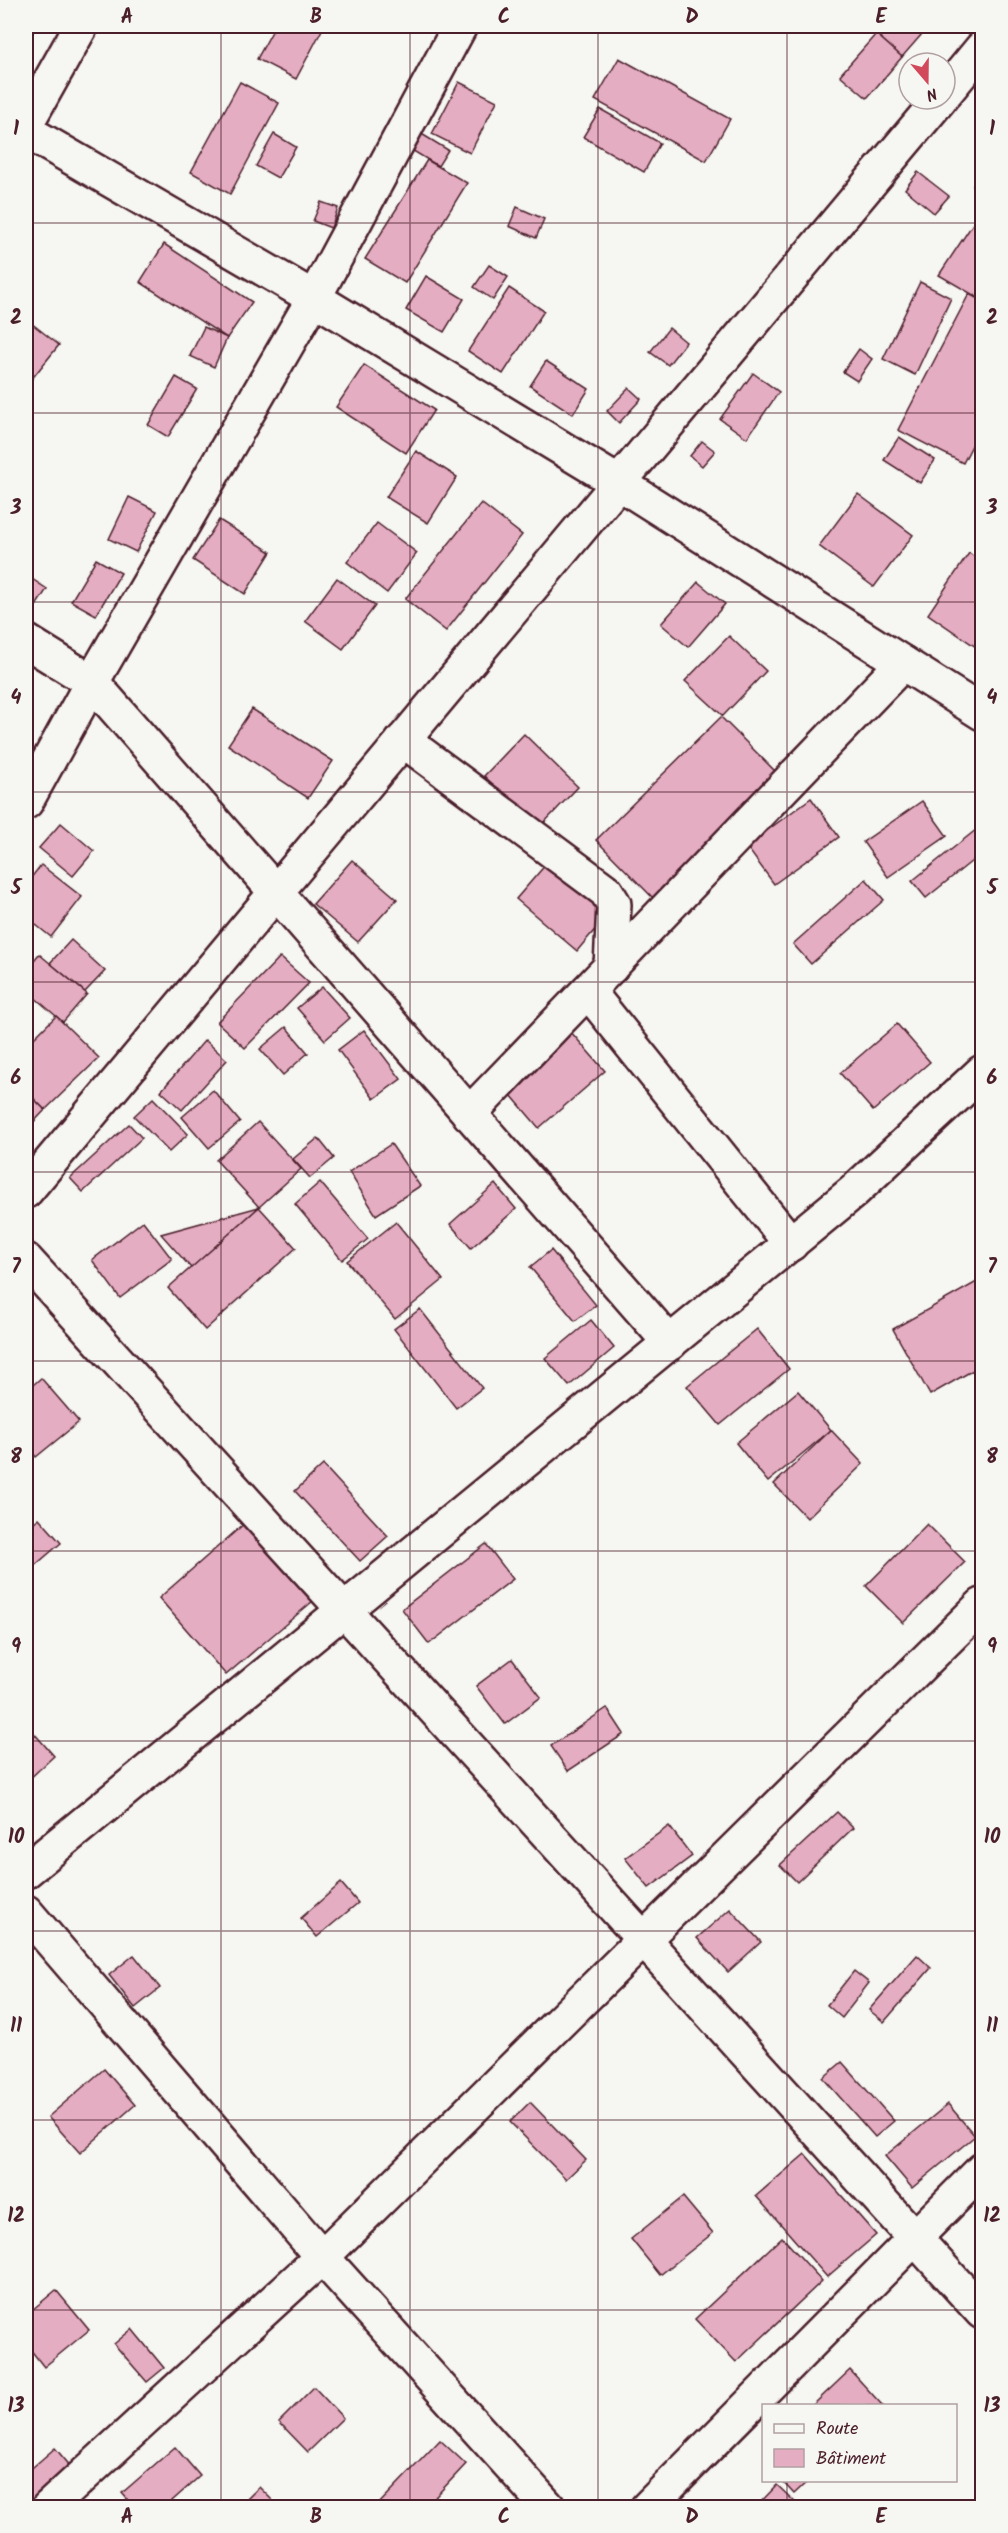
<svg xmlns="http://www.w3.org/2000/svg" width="1008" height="2533" viewBox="0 0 1008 2533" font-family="Kalam,sans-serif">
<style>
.building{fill:#e5adc2;stroke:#4a1f2b;stroke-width:1.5}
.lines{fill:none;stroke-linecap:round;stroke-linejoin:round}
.minor-casing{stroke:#4a1f2b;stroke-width:38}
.minor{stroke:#f6f6f2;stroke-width:33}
.grid{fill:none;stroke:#4a1f2b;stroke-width:1.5;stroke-opacity:0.55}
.neatline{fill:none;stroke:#4a1f2b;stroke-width:2}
.grid-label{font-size:20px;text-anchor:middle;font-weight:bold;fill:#4a1f2b}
</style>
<rect width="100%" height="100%" fill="#f6f6f2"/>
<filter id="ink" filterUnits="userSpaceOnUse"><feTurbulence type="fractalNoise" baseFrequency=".0167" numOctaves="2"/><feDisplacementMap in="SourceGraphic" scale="12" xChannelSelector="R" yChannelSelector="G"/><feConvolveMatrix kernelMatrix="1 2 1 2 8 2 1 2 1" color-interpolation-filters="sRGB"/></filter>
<g filter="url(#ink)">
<g class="building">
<path d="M26 26H37L26 42Z"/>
<path d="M275 26H324L296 79 257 59Z"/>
<path d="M883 26H929L902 57 876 34Z"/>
<path d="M876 34 902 57 867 98 840 75Z"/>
<path d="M619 58 730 119 706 161 595 100Z"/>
<path d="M240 82 279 103 230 194 191 172Z"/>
<path d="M459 82 497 101 470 153 432 134Z"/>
<path d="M600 109 660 143 644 172 583 137Z"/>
<path d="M415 130 448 150 438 166 405 146Z"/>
<path d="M274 134 296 147 278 178 256 166Z"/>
<path d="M427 160 467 183 405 283 365 259Z"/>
<path d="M982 168V191L973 186Z"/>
<path d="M918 172 949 196 934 213 905 189Z"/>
<path d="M321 202 338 208 331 228 313 221Z"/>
<path d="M517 207 544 219 536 238 509 226Z"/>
<path d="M982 210V300L939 275Z"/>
<path d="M164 244 252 302 227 338 140 282Z"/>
<path d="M489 265 508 277 493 300 474 287Z"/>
<path d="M426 276 464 299 444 332 406 310Z"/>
<path d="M920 282 951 298 915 375 883 359Z"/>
<path d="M509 288 544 311 503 374 468 351Z"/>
<path d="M969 294 982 301V426L963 463 898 430Z"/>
<path d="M26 319 59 345 26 386Z"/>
<path d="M204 327 227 338 214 367 190 356Z"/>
<path d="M669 328 686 342 668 365 650 352Z"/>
<path d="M859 349 872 359 857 381 843 372Z"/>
<path d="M546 361 589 389 573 414 530 386Z"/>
<path d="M364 365 434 410 406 453 336 407Z"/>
<path d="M753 373 779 392 747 438 720 419Z"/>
<path d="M176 377 197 389 168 437 148 425Z"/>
<path d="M629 388 641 399 619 423 607 411Z"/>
<path d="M899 437 935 460 920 483 884 460Z"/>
<path d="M702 441 715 451 702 466 690 456Z"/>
<path d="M416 451 457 477 428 523 386 497Z"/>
<path d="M858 494 913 535 874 587 819 546Z"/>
<path d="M129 497 157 511 136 552 109 539Z"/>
<path d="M481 503 522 535 446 631 405 599Z"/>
<path d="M219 520 271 552 245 594 193 560Z"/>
<path d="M377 523 417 553 387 593 347 562Z"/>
<path d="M969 553 982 562V651L928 614Z"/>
<path d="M96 559 121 573 96 615 71 601Z"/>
<path d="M26 575 47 589 36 606 26 599Z"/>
<path d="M337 578 375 606 343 649 305 621Z"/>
<path d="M698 582 725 604 688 647 661 624Z"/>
<path d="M729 636 766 671 723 716 685 681Z"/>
<path d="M252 709 333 761 308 798 228 745Z"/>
<path d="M721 717 779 775 654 899 596 840Z"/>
<path d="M524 734 578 787 539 828 484 776Z"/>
<path d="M811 798 839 837 774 884 746 846Z"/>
<path d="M922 801 947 836 888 877 863 842Z"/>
<path d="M61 823 94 851 73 876 39 848Z"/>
<path d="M982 825V853L926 898 912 881Z"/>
<path d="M352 860 397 899 358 942 313 904Z"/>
<path d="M547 863 608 914 577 951 516 899Z"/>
<path d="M41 865 82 897 51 937 26 917V884Z"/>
<path d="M866 879 884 900 811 964 793 944Z"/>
<path d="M71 940 105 971 85 992 50 963Z"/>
<path d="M39 954 87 994 63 1022 26 990V970Z"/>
<path d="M280 957 309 983 245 1048 217 1022Z"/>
<path d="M322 987 350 1018 325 1040 297 1008Z"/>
<path d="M56 1016 99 1058 45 1110 26 1091V1046Z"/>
<path d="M897 1024 930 1062 873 1111 840 1073Z"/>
<path d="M286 1027 308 1053 283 1075 260 1049Z"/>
<path d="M364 1030 401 1079 374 1099 338 1050Z"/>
<path d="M570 1031 605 1071 539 1128 505 1088Z"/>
<path d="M205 1040 227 1060 182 1110 161 1091Z"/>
<path d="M213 1090 240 1122 209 1148 182 1117Z"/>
<path d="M26 1091 45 1110 26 1130Z"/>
<path d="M153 1098 188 1134 169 1152 134 1116Z"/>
<path d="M258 1122 301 1169 259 1207 216 1160Z"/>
<path d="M129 1124 142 1138 83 1192 70 1178Z"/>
<path d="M318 1138 334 1158 310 1178 293 1159Z"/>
<path d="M391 1144 420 1186 376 1215 349 1172Z"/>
<path d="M320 1182 368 1239 342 1260 295 1204Z"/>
<path d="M495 1184 516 1209 471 1248 450 1224Z"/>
<path d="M259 1207 296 1248 205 1330 168 1288Z"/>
<path d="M259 1207 191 1268 161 1234Z"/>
<path d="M143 1221 172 1259 120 1298 92 1260Z"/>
<path d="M396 1222 443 1280 395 1319 347 1261Z"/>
<path d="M551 1250 596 1305 575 1321 530 1267Z"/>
<path d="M982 1279V1365L930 1395 893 1329Z"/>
<path d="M420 1309 482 1388 456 1408 394 1329Z"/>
<path d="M591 1320 614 1348 569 1386 545 1358Z"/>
<path d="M757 1329 789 1369 720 1425 687 1386Z"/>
<path d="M41 1378 79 1422 36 1457 26 1445V1391Z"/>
<path d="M798 1391 831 1430 768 1482 736 1443Z"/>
<path d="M831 1430 863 1464 807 1518 774 1484Z"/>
<path d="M323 1465 388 1536 360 1561 295 1491Z"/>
<path d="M39 1518 61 1543 26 1573V1529Z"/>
<path d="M245 1523 313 1601 226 1675 159 1598Z"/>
<path d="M927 1524 965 1562 903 1623 866 1586Z"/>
<path d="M486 1544 513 1579 429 1644 402 1609Z"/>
<path d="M512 1659 541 1697 505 1724 476 1686Z"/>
<path d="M607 1708 624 1734 568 1771 551 1746Z"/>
<path d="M26 1724 54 1756 26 1782Z"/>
<path d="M837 1812 853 1828 797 1882 780 1865Z"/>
<path d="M669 1826 692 1856 649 1888 625 1858Z"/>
<path d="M341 1883 358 1903 317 1937 301 1918Z"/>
<path d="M730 1909 761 1942 728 1972 697 1938Z"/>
<path d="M134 1955 160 1988 135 2008 109 1975Z"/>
<path d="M917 1955 931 1968 884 2022 869 2010Z"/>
<path d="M854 1971 869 1983 842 2018 827 2005Z"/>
<path d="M842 2062 894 2121 875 2137 823 2078Z"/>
<path d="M104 2069 135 2105 80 2153 48 2117Z"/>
<path d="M530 2102 586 2160 566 2179 510 2122Z"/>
<path d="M948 2104 975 2136 912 2188 885 2156Z"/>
<path d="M805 2154 876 2235 827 2277 756 2196Z"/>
<path d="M683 2197 713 2233 660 2275 631 2239Z"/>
<path d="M782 2237 822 2281 736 2362 695 2319Z"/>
<path d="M56 2290 89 2330 44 2367 26 2344V2315Z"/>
<path d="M132 2329 164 2368 147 2382 114 2344Z"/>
<path d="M850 2370 883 2406H812Z"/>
<path d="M314 2387 343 2418 308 2452 279 2422Z"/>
<path d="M440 2440 466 2464 425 2508H375Z"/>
<path d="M175 2447 200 2476 164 2508H135L122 2493Z"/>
<path d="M55 2448 72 2468 26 2508V2473Z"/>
<path d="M781 2480H809L794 2494Z"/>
<path d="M777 2485 799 2506 797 2508H755Z"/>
<path d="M259 2487 280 2508H254L246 2500Z"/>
</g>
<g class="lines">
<defs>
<g id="minor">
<path d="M945 93 982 48"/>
<path d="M26 124 81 26"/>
<path d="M26 131 314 298 619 483 982 713"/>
<path d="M26 641 92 682 670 1343"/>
<path d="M403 740 606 891 614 904 611 967"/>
<path d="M26 802 92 682 314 298 460 26"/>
<path d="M588 991 791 1244"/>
<path d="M469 1114 903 663"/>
<path d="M26 1191 940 99"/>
<path d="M26 1260 982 2312"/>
<path d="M26 1871 853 1192 982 1072"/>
<path d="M26 1912 322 2257 549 2508"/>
<path d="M48 2508 322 2257 982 1605"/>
<path d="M647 2508 982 2170"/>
</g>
</defs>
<use href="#minor" class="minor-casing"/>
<use href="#minor" class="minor"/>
</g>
</g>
<path class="grid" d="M221 26V2508M410 26V2508M598 26V2508M787 26V2406M26 223H982M26 413H982M26 602H982M26 792H982M26 982H982M26 1172H982M26 1361H982M26 1551H982M26 1741H982M26 1931H982M26 2120H982M26 2310H982M787 2480V2508"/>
<rect width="1008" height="2533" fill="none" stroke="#f6f6f2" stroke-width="66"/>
<rect x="762" y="2404" width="195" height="78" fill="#f6f6f2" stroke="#b1a0a2" stroke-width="1.5"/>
<rect x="774" y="2424" width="30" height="9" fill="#f6f6f2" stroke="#b1a0a2" stroke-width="1.5"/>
<text x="816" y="2434" font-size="18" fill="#4a1f2b">Route</text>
<rect x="774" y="2449" width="30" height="18" fill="#e5adc2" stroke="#b1a0a2" stroke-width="1.5"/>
<text x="816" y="2464" font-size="18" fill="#4a1f2b">Bâtiment</text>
<g transform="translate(927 81) rotate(160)"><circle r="28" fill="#f6f6f2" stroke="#b1a0a2" stroke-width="1.5"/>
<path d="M0-4.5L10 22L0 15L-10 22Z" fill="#d1495b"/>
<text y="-9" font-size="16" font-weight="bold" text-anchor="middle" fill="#4a1f2b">N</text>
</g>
<rect x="33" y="33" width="942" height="2467" class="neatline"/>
<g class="grid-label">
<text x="127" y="23">A</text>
<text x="316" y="23">B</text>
<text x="504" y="23">C</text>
<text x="692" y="23">D</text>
<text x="881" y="23">E</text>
<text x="16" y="135">1</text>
<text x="992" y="135">1</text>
<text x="16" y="324">2</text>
<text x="992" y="324">2</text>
<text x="16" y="514">3</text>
<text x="992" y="514">3</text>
<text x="16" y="704">4</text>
<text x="992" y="704">4</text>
<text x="16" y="894">5</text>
<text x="992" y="894">5</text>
<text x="16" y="1084">6</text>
<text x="992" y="1084">6</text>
<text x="16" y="1273">7</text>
<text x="992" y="1273">7</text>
<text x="16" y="1463">8</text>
<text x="992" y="1463">8</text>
<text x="16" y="1653">9</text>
<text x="992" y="1653">9</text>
<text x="16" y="1843">10</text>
<text x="992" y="1843">10</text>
<text x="16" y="2032">11</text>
<text x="992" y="2032">11</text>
<text x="16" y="2222">12</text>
<text x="992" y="2222">12</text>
<text x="16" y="2412">13</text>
<text x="992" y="2412">13</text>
<text x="127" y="2523">A</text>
<text x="316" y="2523">B</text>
<text x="504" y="2523">C</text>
<text x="692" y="2523">D</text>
<text x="881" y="2523">E</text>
</g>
</svg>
